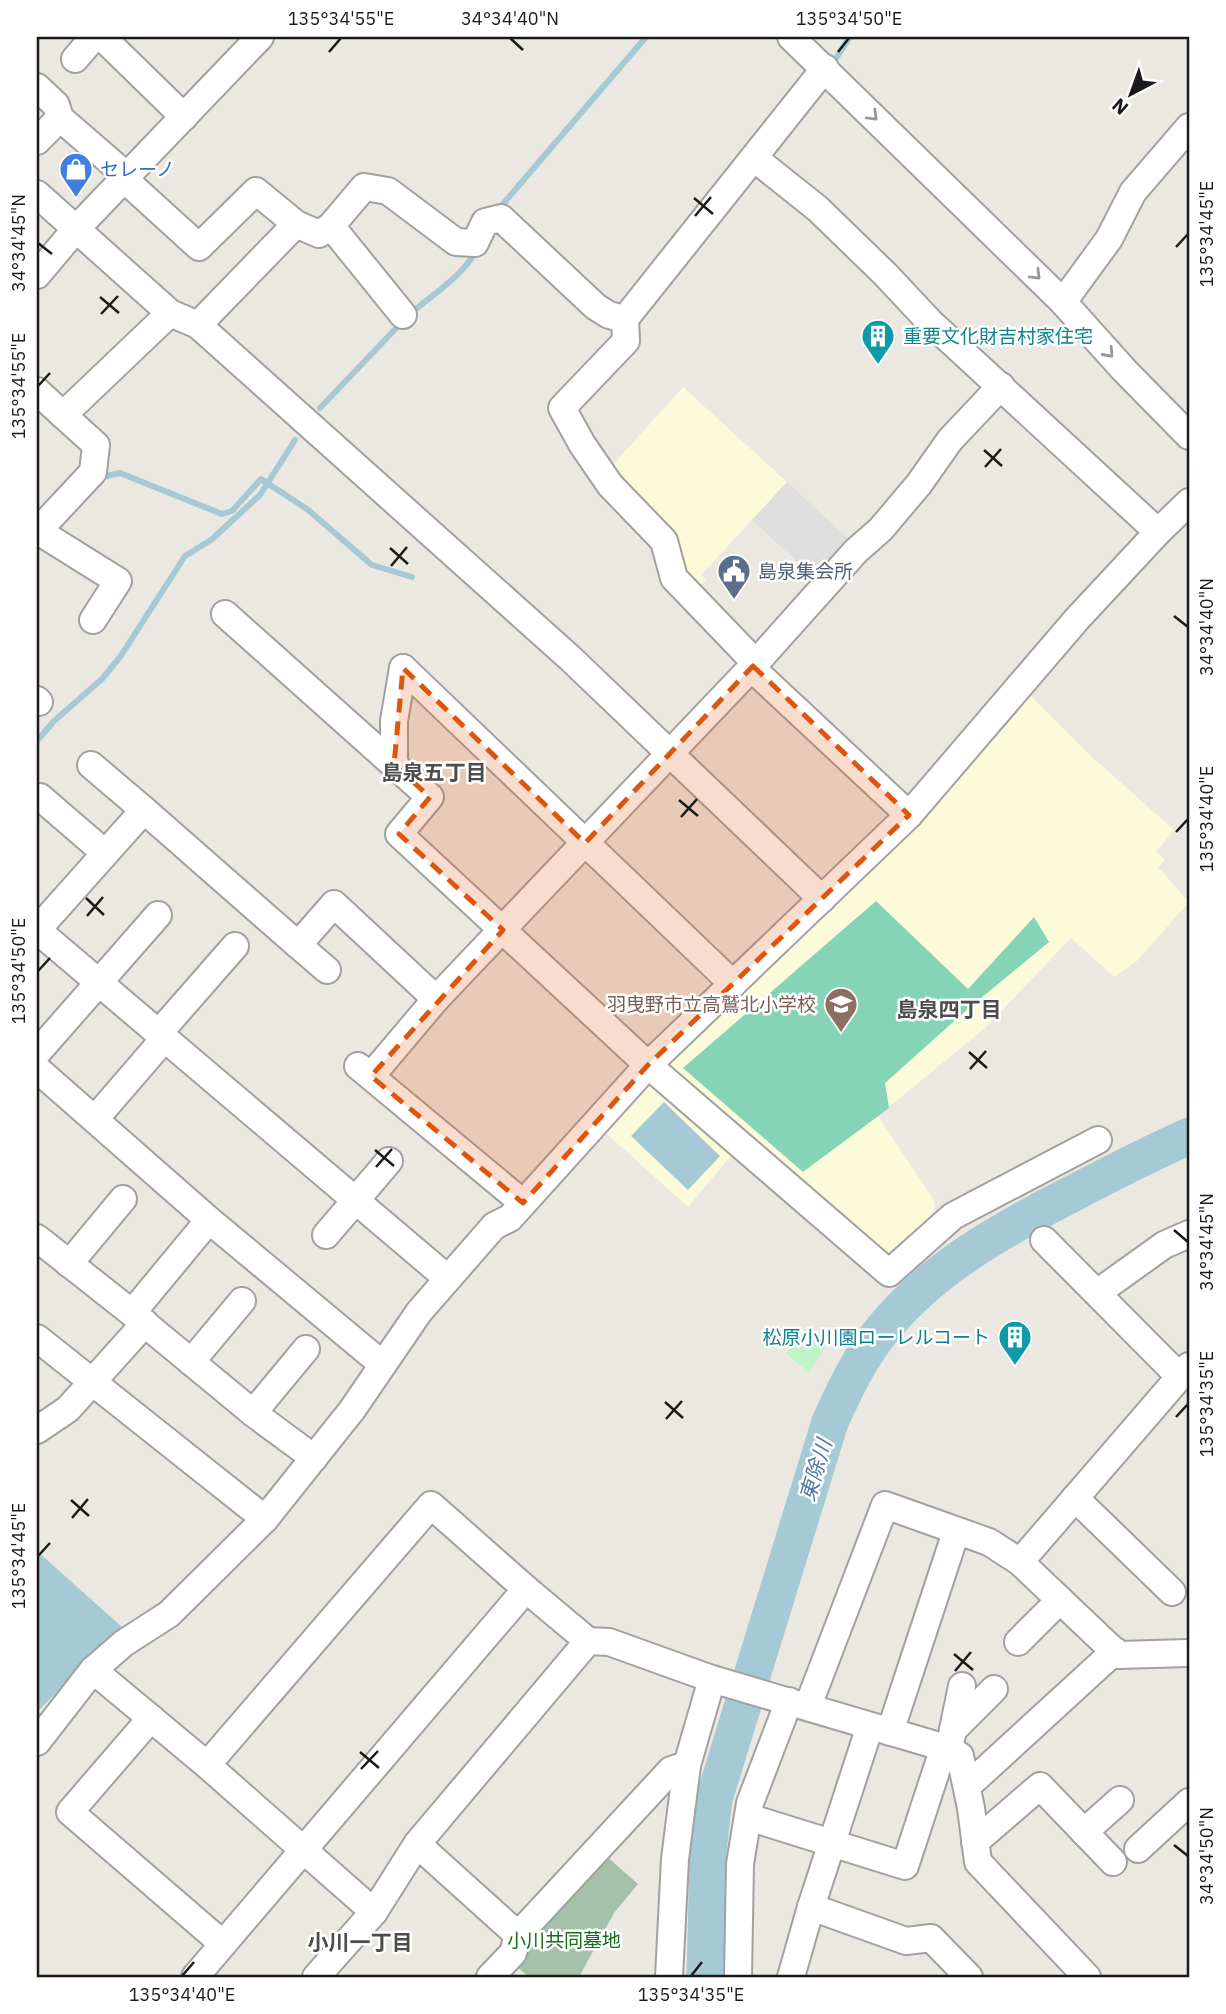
<svg xmlns="http://www.w3.org/2000/svg" width="1226" height="2014" viewBox="0 0 1226 2014" font-family="'IBM Plex Sans','Noto Sans JP',sans-serif">
<style>
.education{fill:#fbfbda}
.cemetery{fill:#a4c2a9}
.park{fill:#c0f3c5}
.pitch{fill:#85d4b7}
.parking{fill:#dedede}
.water{fill:#a5cad5}
.lines{fill:none;stroke-linecap:round;stroke-linejoin:round}
.stream{stroke:#a5cad5;stroke-width:6}
.river{stroke:#a5cad5;stroke-width:37}
.minor-casing{stroke:#a1a1a1;stroke-width:30}
.minor{stroke:#fff;stroke-width:26}
.oneway{stroke:#989898}
.marked{fill:#de560d;fill-opacity:0.2;stroke:#de560d;stroke-width:5;stroke-dasharray:14 9;stroke-linejoin:round}
.ticks{fill:none;stroke:#1a1a1a;stroke-width:2.5}
.labels{text-anchor:middle;dominant-baseline:central;stroke-width:5;stroke-linejoin:round;paint-order:stroke}
.shop-label{font-size:19px;fill:#366cbe;stroke:#fff;text-anchor:start}
.culture-label{font-size:19px;fill:#0d838f;stroke:#fff;text-anchor:start}
.service-label{font-size:19px;fill:#4e5e75;stroke:#fff;text-anchor:start}
.education-label{font-size:19px;fill:#785e54;stroke:#fff;text-anchor:end}
.park-label{font-size:19px;fill:#156c1d;stroke:#fff}
.neighbourhood-label{font-size:21px;font-weight:bold;fill:#4d4d4d;stroke:#fff}
.water-label{font-size:21px;font-style:italic;fill:#5177a0;stroke:#fff}
.neatline{fill:none;stroke:#1a1a1a;stroke-width:2.5}
.ticks-label{font-size:18px;text-anchor:middle;fill:#1a1a1a}
</style>
<rect width="100%" height="100%" fill="#ebe8e1"/>
<g class="education">
<path d="M683 387 787 482 701 575 706 579 698 588 610 468Z"/>
<path d="M1030 695 1091 756 1174 830 1156 852 1165 860 1158 867 1189 902 1137 961 1114 977 1071 938 984 1029 878 1116 934 1200 935 1207 933 1217 896 1257H886L669 1071 670 1063 917 823 1027 696Z"/>
<path d="M646 1077 737 1149 688 1207 599 1127Z"/>
</g>
<path class="cemetery" d="M605 1855 638 1884 614 1913 579 1977H529L515 1965 527 1948 538 1923Z"/>
<path class="park" d="M808 1327 827 1343 809 1373 786 1353Z"/>
<path class="pitch" d="M876 901 968 989 1034 917 1049 942 970 1007 885 1083 889 1108 803 1172 683 1068Z"/>
<path class="parking" d="M787 482 854 544 819 582 752 520Z"/>
<g class="water">
<path d="M664 1102 720 1156 688 1190 631 1136Z"/>
<path d="M37 1551 122 1627 37 1712Z"/>
</g>
<g class="lines">
<g class="stream">
<path d="M832 64 850 37"/>
<path d="M497 211 646 37"/>
<path d="M410 314C432 295 464 275 477 249"/>
<path d="M320 408 402 322"/>
<path d="M98 478 120 473 222 514 232 511 261 479 307 509 372 565 412 577"/>
<path d="M37 741 54 721 102 679 120 657 185 556 211 540 260 495 295 440"/>
</g>
<path class="river" d="M705 1977 708 1852 714 1799 830 1422C845 1389 860 1357 883 1329 931 1270 998 1232 1064 1198 1106 1176 1147 1155 1189 1136"/>
<defs>
<g id="minor">
<path d="M102 37 184 117"/>
<path d="M791 37 1063 302 1125 371 1189 436"/>
<path d="M75 59 94 37"/>
<path d="M825 68 625 319 626 341 562 408 582 444 610 485 664 541 674 578 749 656 757 673 909 815"/>
<path d="M37 87 56 105 60 118"/>
<path d="M37 141 60 118 127 176 133 187 199 247 256 191 296 224 319 234 331 226 364 187 388 191 456 242 475 243 485 222 501 218 596 307 609 315 625 319"/>
<path d="M754 158 818 209 886 275 930 322 1158 532"/>
<path d="M37 194 170 313 198 325 570 658 822 899"/>
<path d="M331 226 403 315"/>
<path d="M37 275 75 230 260 37"/>
<path d="M1063 302 1109 239 1133 192 1189 127"/>
<path d="M198 325 296 224"/>
<path d="M37 391 63 415 170 313"/>
<path d="M38 531 118 581 93 620"/>
<path d="M37 532 93 472 96 445 63 415"/>
<path d="M225 614 430 797 399 834 648 1065 889 1273 953 1216 1098 1140"/>
<path d="M403 668 733 984"/>
<path d="M37 700 39 702"/>
<path d="M91 765 144 810"/>
<path d="M394 765V721L403 668"/>
<path d="M40 797 105 853"/>
<path d="M37 930 144 810 298 945 334 904 436 999 753 666 856 551 881 529 919 484 950 440 1001 386"/>
<path d="M37 930 447 1278"/>
<path d="M298 945 327 970"/>
<path d="M158 1034 235 946"/>
<path d="M37 1053 158 915"/>
<path d="M358 1066 523 1203"/>
<path d="M37 1069 209 1220 382 1364"/>
<path d="M371 1076 436 999"/>
<path d="M95 1119 164 1039"/>
<path d="M209 1220 132 1313 253 1413 314 1458"/>
<path d="M326 1235 389 1161"/>
<path d="M37 1238 132 1313"/>
<path d="M1044 1240 1179 1376"/>
<path d="M69 1264 123 1199"/>
<path d="M1097 1293 1164 1245 1189 1234"/>
<path d="M37 1338 265 1519"/>
<path d="M191 1362 242 1301"/>
<path d="M253 1413 306 1349"/>
<path d="M37 1430 68 1409 145 1323"/>
<path d="M1075 1498 1172 1592"/>
<path d="M1020 1562 1189 1366"/>
<path d="M1018 1642 1060 1600"/>
<path d="M93 1670 207 1765 374 1912"/>
<path d="M808 1706 885 1505 989 1542 1020 1562 1118 1655 1189 1653"/>
<path d="M151 1718 70 1812 223 1944"/>
<path d="M953 1730 994 1689"/>
<path d="M890 1732 956 1532"/>
<path d="M37 1742 93 1670 124 1643 169 1614 265 1519 352 1410 419 1312 494 1226 510 1218 648 1065 909 815 1077 619 1158 532 1189 502"/>
<path d="M949 1749 962 1686"/>
<path d="M207 1765 431 1505 526 1589 588 1641 609 1642 712 1679 949 1749 960 1756 971 1808 978 1862 1087 1977"/>
<path d="M973 1781 1115 1651"/>
<path d="M748 1817 905 1866 944 1747"/>
<path d="M1084 1832 1120 1800"/>
<path d="M975 1842 1040 1786 1113 1862"/>
<path d="M417 1844 518 1935"/>
<path d="M1138 1849 1189 1802"/>
<path d="M811 1907 906 1941 931 1938 969 1977"/>
<path d="M195 1977 526 1589"/>
<path d="M316 1977 374 1912 417 1844 588 1641"/>
<path d="M490 1977 513 1953 518 1935 671 1770 687 1765"/>
<path d="M669 1977 675 1859 687 1765 712 1679"/>
<path d="M738 1977 740 1864 750 1803 789 1701"/>
<path d="M791 1977 811 1907 870 1726"/>
</g>
</defs>
<use href="#minor" class="minor-casing"/>
<use href="#minor" class="minor"/>
</g>
<defs><path id="oneway-chevron" d="M-2-3.5L2.5 0L-2 3.5" fill="none" stroke-width="1.6" stroke-linecap="round" stroke-linejoin="round" transform="scale(1.75)"/></defs>
<g class="oneway">
<use href="#oneway-chevron" transform="translate(873 116) rotate(45)"/>
<use href="#oneway-chevron" transform="translate(1036 275) rotate(45)"/>
<use href="#oneway-chevron" transform="translate(1109 353) rotate(48)"/>
</g>
<path class="marked" d="M753 666 909 815 648 1065 523 1203 371 1076 503 930 399 834 430 797 394 765 403 668 585 843Z"/>
<path class="ticks" d="M510 38 523 50M329 52 341 38M838 52 849 38M694 198 713 214M695 216 711 197M38 243 52 254M1176 247 1188 234M100 297 119 313M101 314 118 296M38 386 50 373M984 450 1002 466M985 467 1001 449M390 548 408 564M391 566 407 547M1174 616 1188 627M679 800 698 816M681 817 697 799M1176 832 1188 819M86 898 104 915M87 916 103 897M38 971 50 958M969 1052 987 1068M970 1069 986 1051M375 1150 394 1166M376 1167 392 1149M1174 1230 1188 1242M665 1402 683 1418M1176 1417 1188 1404M666 1419 682 1401M71 1500 89 1516M72 1518 88 1499M38 1556 50 1543M954 1654 973 1670M955 1671 971 1652M360 1752 379 1768M361 1769 378 1751M1174 1845 1188 1856M182 1976 194 1962M691 1976 702 1962"/>
<defs>
<symbol id="shop-pin" viewBox="-11 -11 22 30"><path d="M0 17L-7.5 6A9.5 9.5 0 1 1 7.5 6Z" fill="#3f7fe0" stroke="#fff"/><path d="M-5-2.5h2.3a2.7 3.5 0 0 1 5.4 0H5L5.5 6h-11ZM-1.5-2.5h3a1.5 2.3 0 0 0-3 0Z" fill="#fff"/></symbol>
<symbol id="building-pin" viewBox="-11 -11 22 30"><path d="M0 17L-7.5 6A9.5 9.5 0 1 1 7.5 6Z" fill="#0f9aa8" stroke="#fff"/><path d="M-4-6H4V6H1V3H-1V6H-4ZM-2.5-4.3h1.7v1.8h-1.7ZM.8-4.3h1.7v1.8H.8ZM-2.5-1h1.7V.8h-1.7ZM.8-1h1.7V.8H.8Z" fill="#fff"/></symbol>
<symbol id="civic-pin" viewBox="-11 -11 22 30"><path d="M0 17L-7.5 6A9.5 9.5 0 1 1 7.5 6Z" fill="#5c6f8a" stroke="#fff"/><path d="M-.6-6.5H3V-4.5H.6V-3L4-1V1h2V6H-6V1h2V-1L-.6-3ZM-1.2 2.5V6h2.4V2.5Z" fill="#fff"/></symbol>
<symbol id="school-pin" viewBox="-11 -11 22 30"><path d="M0 17L-7.5 6A9.5 9.5 0 1 1 7.5 6Z" fill="#8d6e63" stroke="#fff"/><path d="M0-5L7-2L0 1L-7-2ZM-4 1L0 2.5L4 1V4Q0 6-4 4Z" fill="#fff"/></symbol>
</defs>
<g fill-rule="evenodd">
<use href="#shop-pin" x="57" y="150" width="38" height="52"/>
<use href="#building-pin" x="859" y="317" width="38" height="52"/>
<use href="#civic-pin" x="715" y="552" width="38" height="52"/>
<use href="#school-pin" x="822" y="985" width="38" height="52"/>
<use href="#building-pin" x="996" y="1318" width="38" height="52"/>
</g>
<g class="labels">
<g class="shop-label">
<text x="100" y="169">セレーノ</text>
</g>
<g class="culture-label">
<text x="903" y="336">重要文化財吉村家住宅</text>
<text x="990" y="1337" text-anchor="end">松原小川園ローレルコート</text>
</g>
<g class="service-label">
<text x="758" y="571">島泉集会所</text>
</g>
<g class="education-label">
<text x="816" y="1004">羽曳野市立高鷲北小学校</text>
</g>
<g class="park-label">
<text x="564" y="1940">小川共同墓地</text>
</g>
<g class="neighbourhood-label">
<text x="434" y="772">島泉五丁目</text>
<text x="949" y="1009">島泉四丁目</text>
<text x="360" y="1942">小川一丁目</text>
</g>
<g class="water-label">
<text transform="translate(815 1470) rotate(-73)">東除川</text>
</g>
</g>
<rect width="1226" height="2014" fill="none" stroke="#ffffff" stroke-width="77"/>
<g transform="translate(1131 94) rotate(221)" stroke="#ffffff" stroke-width="5" paint-order="stroke">
<path d="M0-5L12 26L0 18L-12 26Z" fill="#1a1a1a"/>
<text y="-10" font-size="19" font-weight="bold" text-anchor="middle" fill="#1a1a1a">N</text>
</g>
<rect x="38" y="38" width="1150" height="1938" class="neatline"/>
<g class="ticks-label">
<text x="341" y="25">135°34'55"E</text>
<text x="510" y="25">34°34'40"N</text>
<text x="849" y="25">135°34'50"E</text>
<text transform="translate(1207 234) rotate(-90)" y="6">135°34'45"E</text>
<text transform="translate(19 243) rotate(-90)" y="6">34°34'45"N</text>
<text transform="translate(19 386) rotate(-90)" y="6">135°34'55"E</text>
<text transform="translate(1207 627) rotate(-90)" y="6">34°34'40"N</text>
<text transform="translate(1207 819) rotate(-90)" y="6">135°34'40"E</text>
<text transform="translate(19 971) rotate(-90)" y="6">135°34'50"E</text>
<text transform="translate(1207 1242) rotate(-90)" y="6">34°34'45"N</text>
<text transform="translate(1207 1404) rotate(-90)" y="6">135°34'35"E</text>
<text transform="translate(19 1556) rotate(-90)" y="6">135°34'45"E</text>
<text transform="translate(1207 1856) rotate(-90)" y="6">34°34'50"N</text>
<text x="182" y="2001">135°34'40"E</text>
<text x="691" y="2001">135°34'35"E</text>
</g>
</svg>
